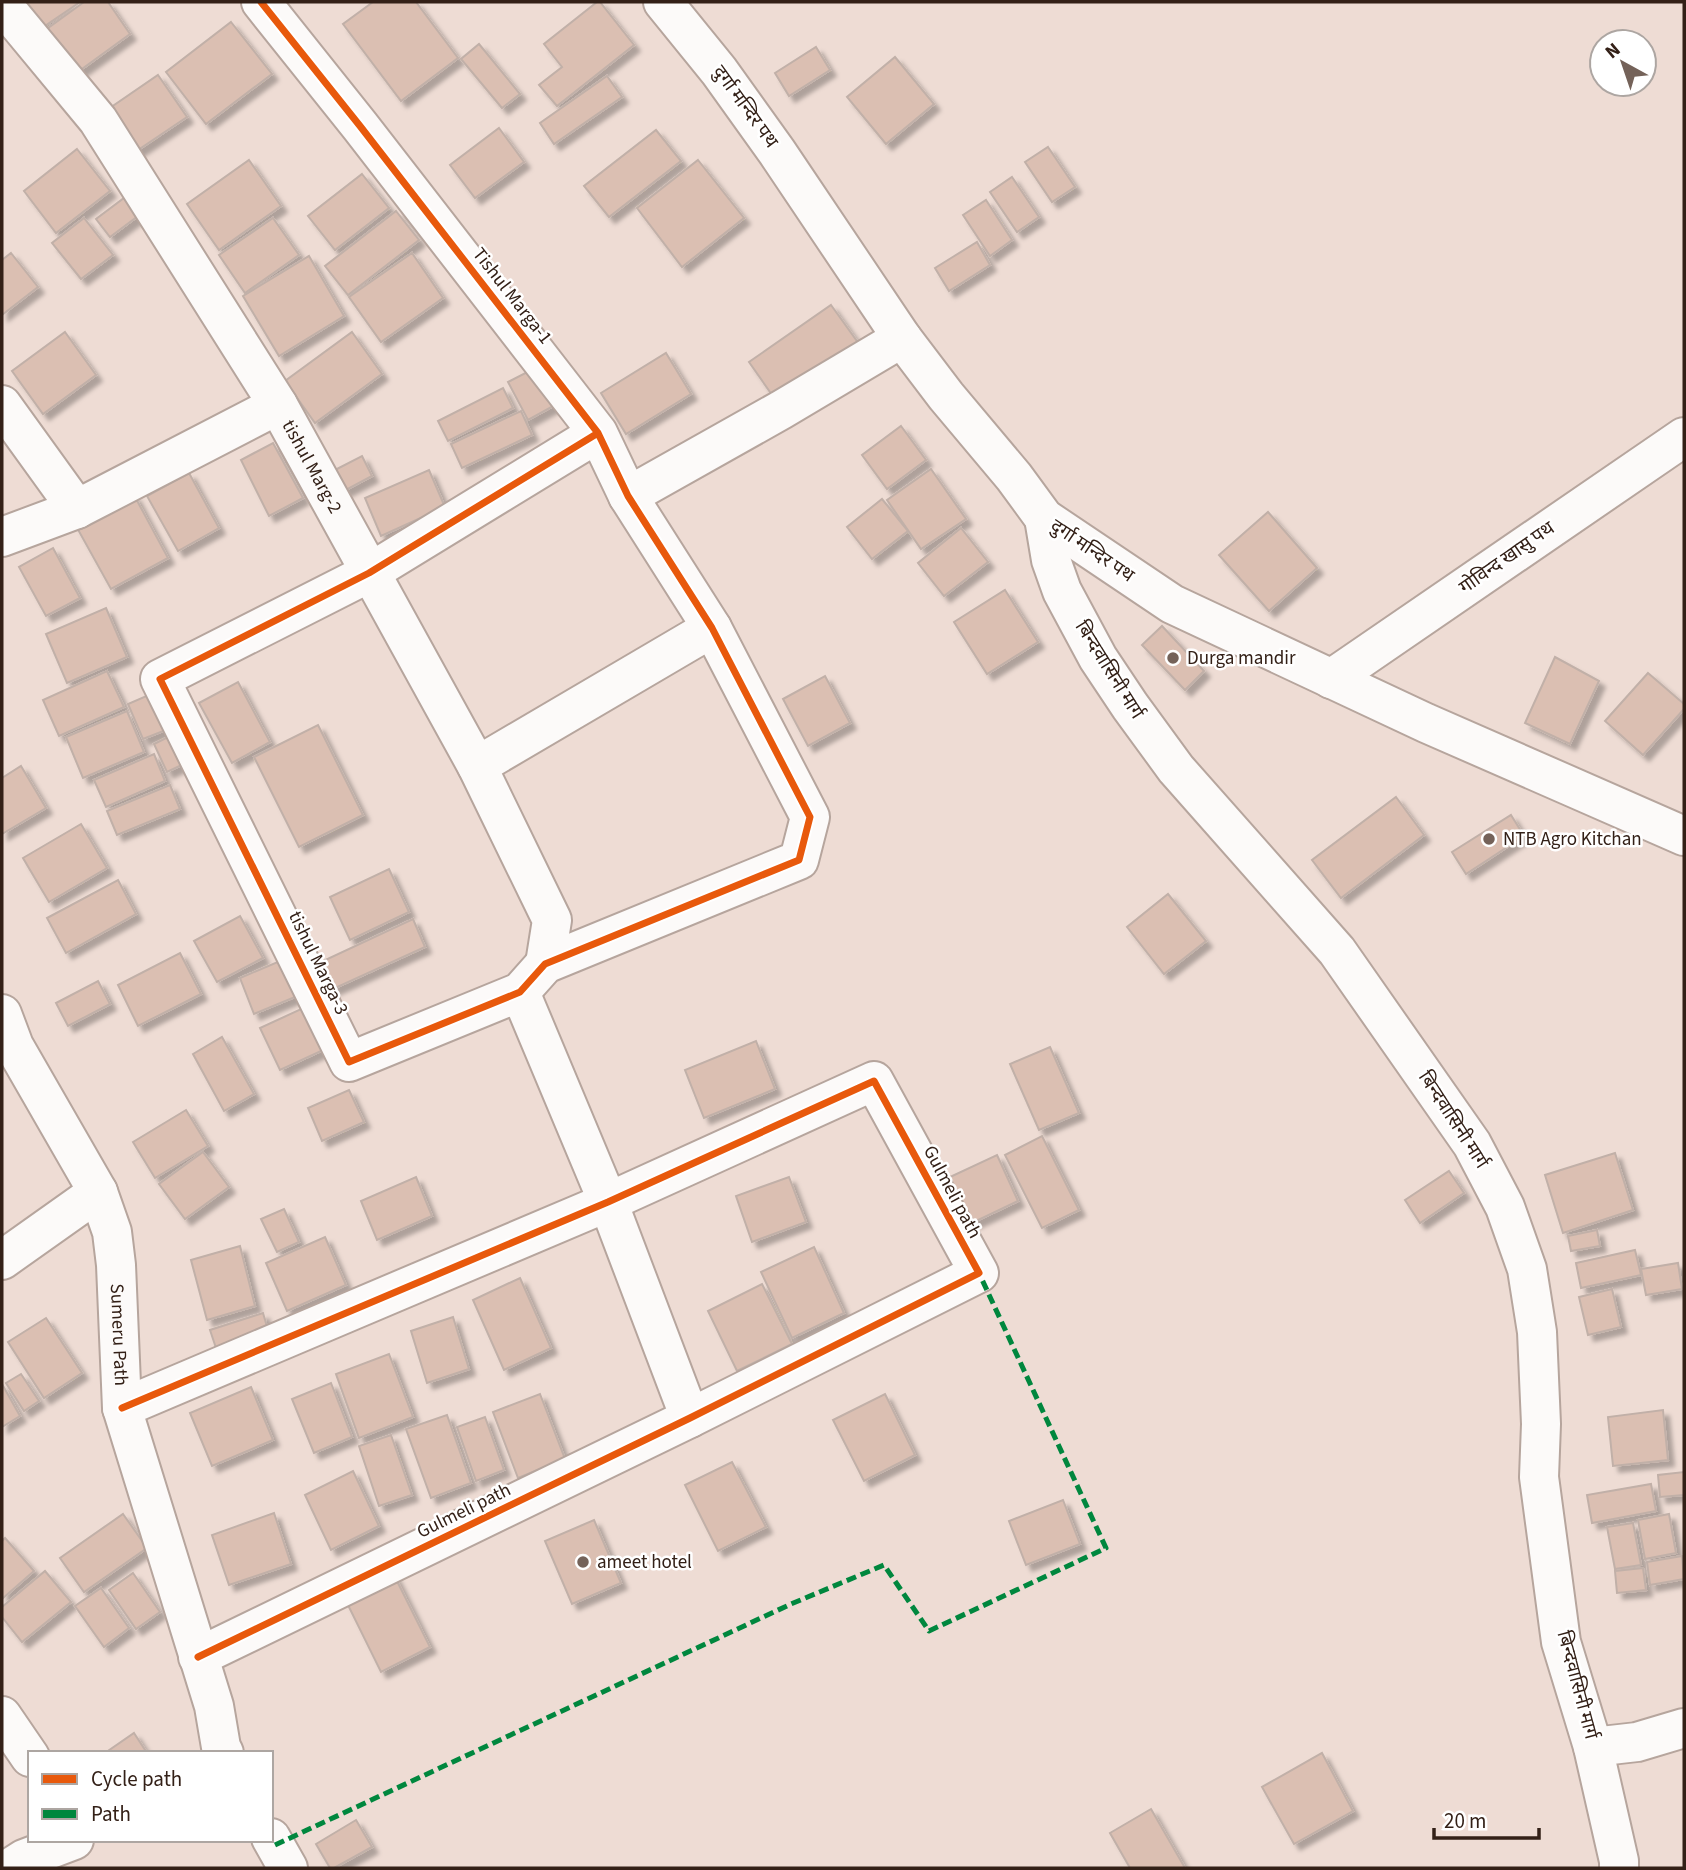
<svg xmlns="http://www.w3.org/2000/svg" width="1686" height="1870" viewBox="0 0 1686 1870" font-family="'Source Sans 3','Noto Sans Devanagari',sans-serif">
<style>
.building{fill:#dbbfb2;stroke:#c1b0a8;stroke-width:2;filter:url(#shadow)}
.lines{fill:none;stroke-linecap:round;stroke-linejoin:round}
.minor-casing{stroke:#b6a59d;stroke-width:42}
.minor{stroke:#fcfaf9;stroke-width:38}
.quiet{stroke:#00873e;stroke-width:5;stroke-dasharray:10 5;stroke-linecap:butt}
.cycleway-casing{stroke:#fff;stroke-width:11}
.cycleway{stroke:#e8590c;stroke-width:7}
.poi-dot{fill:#746259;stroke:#fff;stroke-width:2.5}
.labels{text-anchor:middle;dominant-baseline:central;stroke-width:5;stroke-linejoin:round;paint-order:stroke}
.street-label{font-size:19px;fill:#332017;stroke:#fff}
.poi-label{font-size:19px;fill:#332017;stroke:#fff;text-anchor:start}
</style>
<defs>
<filter id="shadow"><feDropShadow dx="6" dy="6" stdDeviation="2" flood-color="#0004"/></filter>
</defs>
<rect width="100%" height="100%" fill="#eedcd4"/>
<g class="building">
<path d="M15 2H80L36 32Z"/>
<path d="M84 2H108L130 34 75 74 44 31Z"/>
<path d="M373 2H416L458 58 401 101 343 24Z"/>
<path d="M597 2H600L634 45 557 106 539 85 562 67 544 44Z"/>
<path d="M231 22 272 74 206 124 166 72Z"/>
<path d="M479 44 520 94 502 108 461 59Z"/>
<path d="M816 47 830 70 789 96 775 73Z"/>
<path d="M895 57 934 104 886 144 847 97Z"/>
<path d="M158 75 187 117 132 154 104 112Z"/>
<path d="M607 76 622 97 554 144 540 123Z"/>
<path d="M499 128 524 162 475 198 450 165Z"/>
<path d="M656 130 681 161 609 217 584 186Z"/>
<path d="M1048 147 1075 187 1052 202 1025 162Z"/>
<path d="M77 149 110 191 56 233 24 191Z"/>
<path d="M249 160 281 206 219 250 187 204Z"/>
<path d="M698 160 744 218 682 267 637 208Z"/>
<path d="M362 174 389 208 335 250 308 216Z"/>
<path d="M1012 177 1039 217 1017 232 990 192Z"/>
<path d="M124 198 138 216 110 237 96 219Z"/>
<path d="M986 200 1012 240 990 256 963 215Z"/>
<path d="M396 211 419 240 348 295 325 266Z"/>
<path d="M84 218 113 255 81 279 52 243Z"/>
<path d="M273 218 299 255 245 293 219 255Z"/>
<path d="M977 242 990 265 949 291 935 268Z"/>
<path d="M11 253 38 287 2 315V260Z"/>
<path d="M412 253 443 298 381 342 349 297Z"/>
<path d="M309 256 344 316 279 356 243 296Z"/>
<path d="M831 305 859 344 777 402 749 362Z"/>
<path d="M65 332 96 375 43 414 12 371Z"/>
<path d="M352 332 382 374 315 423 285 381Z"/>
<path d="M666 353 691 394 626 434 601 393Z"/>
<path d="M537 367 557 404 528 420 508 382Z"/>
<path d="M503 388 513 408 448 441 438 421Z"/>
<path d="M521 411 532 435 462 468 451 444Z"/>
<path d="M901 426 926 460 887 489 862 455Z"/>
<path d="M273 443 303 498 269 516 241 460Z"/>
<path d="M362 456 372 476 344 491 333 471Z"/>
<path d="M931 469 966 519 921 549 887 500Z"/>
<path d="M429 470 445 507 381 536 365 498Z"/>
<path d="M189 473 219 528 178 551 147 496Z"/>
<path d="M134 495 168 558 111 589 76 526Z"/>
<path d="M882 499 908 531 872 559 847 527Z"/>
<path d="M1268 512 1317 568 1269 611 1219 555Z"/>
<path d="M961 528 988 562 944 596 918 563Z"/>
<path d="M53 548 80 598 46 616 19 567Z"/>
<path d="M1005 590 1038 642 987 674 954 622Z"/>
<path d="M106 608 127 657 67 683 46 634Z"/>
<path d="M1162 626 1204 671 1185 690 1142 645Z"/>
<path d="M1555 657 1599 681 1570 744 1525 723Z"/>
<path d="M107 671 124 707 59 736 43 700Z"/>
<path d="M1648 673 1684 704V709L1643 755 1605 721Z"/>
<path d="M825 676 850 723 808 746 783 699Z"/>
<path d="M238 682 270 742 232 763 199 703Z"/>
<path d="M151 694 166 730 143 739 128 704Z"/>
<path d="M127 711 144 752 83 778 66 737Z"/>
<path d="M318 725 363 815 299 847 254 757Z"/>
<path d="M174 734 188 762 167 772 154 744Z"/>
<path d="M154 754 165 781 106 807 94 780Z"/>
<path d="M21 766 46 808 2 834V778Z"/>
<path d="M170 785 180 809 117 835 107 811Z"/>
<path d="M1396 797 1424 835 1341 898 1312 860Z"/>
<path d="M1511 815 1524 836 1466 874 1452 852Z"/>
<path d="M81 824 107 868 49 902 23 858Z"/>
<path d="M389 869 409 912 350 940 330 897Z"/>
<path d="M118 880 136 914 66 953 47 918Z"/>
<path d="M1168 894 1206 941 1164 974 1127 927Z"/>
<path d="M240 916 263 958 217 982 194 941Z"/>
<path d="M413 919 425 947 333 989 321 962Z"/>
<path d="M180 953 201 994 138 1026 118 985Z"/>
<path d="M280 961 295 997 254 1014 240 978Z"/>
<path d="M98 981 110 1004 68 1026 56 1003Z"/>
<path d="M312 1004 332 1046 280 1070 260 1028Z"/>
<path d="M222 1037 254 1094 224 1111 193 1054Z"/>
<path d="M756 1041 775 1089 704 1118 685 1070Z"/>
<path d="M1050 1047 1079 1113 1039 1130 1010 1064Z"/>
<path d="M349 1090 364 1122 322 1141 308 1108Z"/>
<path d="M186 1110 208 1146 155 1178 133 1142Z"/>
<path d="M1042 1136 1079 1210 1042 1228 1005 1155Z"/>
<path d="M203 1152 229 1187 185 1219 159 1184Z"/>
<path d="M1615 1153 1633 1210 1563 1233 1545 1175Z"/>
<path d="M997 1155 1018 1201 972 1223 950 1177Z"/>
<path d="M1449 1171 1464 1193 1420 1223 1405 1200Z"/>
<path d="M416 1177 432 1216 377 1240 361 1201Z"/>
<path d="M789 1177 806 1222 752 1242 736 1196Z"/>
<path d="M284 1209 299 1242 277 1252 261 1219Z"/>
<path d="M1597 1230 1600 1246 1571 1251 1568 1236Z"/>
<path d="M325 1237 346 1285 287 1311 266 1263Z"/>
<path d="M240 1246 255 1306 207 1320 191 1260Z"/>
<path d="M814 1247 844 1313 792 1338 761 1272Z"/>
<path d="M1635 1250 1641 1275 1581 1288 1576 1263Z"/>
<path d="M1678 1263 1682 1289 1646 1295 1641 1269Z"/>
<path d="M520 1278 551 1348 504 1370 473 1300Z"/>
<path d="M762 1284 792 1344 737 1371 708 1311Z"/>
<path d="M1612 1289 1621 1327 1588 1335 1579 1297Z"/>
<path d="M263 1313 268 1330 216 1348 210 1330Z"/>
<path d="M453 1317 469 1369 427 1383 411 1331Z"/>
<path d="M46 1318 82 1373 44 1398 8 1342Z"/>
<path d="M389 1354 413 1417 359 1438 336 1374Z"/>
<path d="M21 1374 39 1401 24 1411 6 1383Z"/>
<path d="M331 1383 352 1437 314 1453 292 1399Z"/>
<path d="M2 1384 20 1416 2 1427Z"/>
<path d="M251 1387 273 1440 212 1466 190 1413Z"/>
<path d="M540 1394 565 1459 518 1478 493 1412Z"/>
<path d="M885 1394 915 1455 864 1481 833 1420Z"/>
<path d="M1663 1410 1668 1460 1613 1466 1608 1417Z"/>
<path d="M447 1415 471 1483 431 1498 406 1429Z"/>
<path d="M485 1417 504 1470 476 1481 457 1427Z"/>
<path d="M391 1435 412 1495 379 1506 359 1446Z"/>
<path d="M732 1462 766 1527 718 1551 685 1485Z"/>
<path d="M353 1471 379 1526 331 1550 305 1495Z"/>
<path d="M1684 1472V1495L1660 1497 1658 1475Z"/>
<path d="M1651 1484 1656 1511 1592 1523 1587 1495Z"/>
<path d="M1063 1500 1080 1544 1026 1565 1009 1521Z"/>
<path d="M274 1513 291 1564 229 1585 212 1535Z"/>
<path d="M123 1514 147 1548 84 1592 60 1558Z"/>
<path d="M1669 1514 1676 1553 1645 1559 1638 1520Z"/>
<path d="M594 1520 621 1583 572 1604 545 1541Z"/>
<path d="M1633 1523 1641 1565 1615 1569 1607 1527Z"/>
<path d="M5 1538 34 1571 2 1599V1541Z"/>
<path d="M1682 1556 1684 1579 1650 1585 1647 1562Z"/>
<path d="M1643 1568 1646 1590 1617 1593 1615 1571Z"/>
<path d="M45 1571 71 1602 22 1642 2 1617V1607Z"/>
<path d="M133 1573 160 1612 136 1629 109 1590Z"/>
<path d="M394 1575 430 1647 381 1672 345 1599Z"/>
<path d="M101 1588 129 1628 104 1647 75 1606Z"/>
<path d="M134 1733 147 1753H105Z"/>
<path d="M1322 1753 1353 1811 1294 1844 1262 1787Z"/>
<path d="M1151 1809 1185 1868H1130L1110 1833Z"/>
<path d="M356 1820 372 1847 334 1868H330L316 1844Z"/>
</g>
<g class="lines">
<defs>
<g id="minor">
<path d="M261 2 360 126 598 433 628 496 712 628 810 817 799 860 545 964 520 992 349 1062 160 679 369 573 598 433"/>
<path d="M663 2 719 71 777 152 902 338 946 396 1014 477 1044 518 1172 604 1426 723 1684 836"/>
<path id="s1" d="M2 4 98 120 278 405 477 766 552 920 545 964"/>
<path d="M2 405 77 509"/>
<path d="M628 496 781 410 902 338"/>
<path d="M1044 518 1051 560 1062 591 1098 658 1130 706 1176 769 1337 951 1472 1144 1505 1207 1527 1269 1537 1332 1541 1424 1539 1477 1561 1642 1593 1747 1619 1861V1868"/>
<path d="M2 537 77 509 278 405"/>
<path d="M1331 679 1684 437"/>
<path d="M477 766 712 628"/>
<path d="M520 992 608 1202 690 1418"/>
<path id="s2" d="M2 1014 14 1046 98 1192 112 1232 116 1265 122 1408 214 1706 221 1747 224 1753"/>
<path d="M2 1260 98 1192"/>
<path d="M122 1408 608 1202 874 1081 979 1273 690 1418 198 1657"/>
<path d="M2 1716 30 1757"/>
<path d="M1593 1747 1637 1742 1684 1728"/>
<path d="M271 1838 288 1868"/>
<path d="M10 1868 24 1859 74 1840"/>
</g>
</defs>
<use href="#minor" class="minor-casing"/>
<use href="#minor" class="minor"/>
<path class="quiet" d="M275 1845 791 1604 884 1565 929 1631 1106 1548 979 1273"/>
<defs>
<g id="cycleway">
<path d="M261 2 360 126 598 433 628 496 712 628 810 817 799 860 545 964 520 992 349 1062 160 679 369 573 598 433"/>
<path d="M122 1408 608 1202 874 1081 979 1273 690 1418 198 1657"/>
</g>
</defs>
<use href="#cycleway" class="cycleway-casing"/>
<use href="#cycleway" class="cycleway"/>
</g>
<g class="poi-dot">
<circle cx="1173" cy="658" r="7"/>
<circle cx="1489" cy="839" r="7"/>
<circle cx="583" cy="1562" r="7"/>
</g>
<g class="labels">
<g class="street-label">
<text transform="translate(745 107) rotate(54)">दुर्गा मन्दिर पथ</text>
<text transform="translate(512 296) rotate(52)">Tishul Marga-1</text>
<text stroke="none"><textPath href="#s1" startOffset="558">tishul Marg-2</textPath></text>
<text transform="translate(1092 551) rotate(34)">दुर्गा मन्दिर पथ</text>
<text transform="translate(1507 558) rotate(-35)">गोविन्द खासु पथ</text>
<text transform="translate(1109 670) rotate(58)">बिन्दवासिनी मार्ग</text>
<text transform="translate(318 963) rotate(64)">tishul Marga-3</text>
<text transform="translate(1453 1120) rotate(57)">बिन्दवासिनी मार्ग</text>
<text transform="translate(952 1192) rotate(62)">Gulmeli path</text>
<text stroke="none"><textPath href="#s2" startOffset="348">Sumeru Path</textPath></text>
<text transform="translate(464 1511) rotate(-26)">Gulmeli path</text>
<text transform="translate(1577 1685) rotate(75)">बिन्दवासिनी मार्ग</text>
</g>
<g class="poi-label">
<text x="1187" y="658">Durga mandir</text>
<text x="1503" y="839">NTB Agro Kitchan</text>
<text x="597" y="1562">ameet hotel</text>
</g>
</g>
<rect width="1686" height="1870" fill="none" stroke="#332017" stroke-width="7"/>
<rect x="28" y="1751" width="245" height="91" fill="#ffffff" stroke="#ada6a2" stroke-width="2"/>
<rect x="42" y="1774" width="35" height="10" fill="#e8590c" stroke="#ada6a2" stroke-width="2"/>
<text x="91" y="1786" font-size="21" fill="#332017">Cycle path</text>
<rect x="42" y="1809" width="35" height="10" fill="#00873e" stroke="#ada6a2" stroke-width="2"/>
<text x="91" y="1821" font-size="21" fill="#332017">Path</text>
<g transform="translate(1623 63) rotate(320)"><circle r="33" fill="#ffffff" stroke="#ada6a2" stroke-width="2"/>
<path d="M0-5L12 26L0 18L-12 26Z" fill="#746259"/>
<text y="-10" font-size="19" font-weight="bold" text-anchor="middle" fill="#332017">N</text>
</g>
<path d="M1434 1828v10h105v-10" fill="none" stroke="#332017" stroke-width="3.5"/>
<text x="1444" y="1828" font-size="21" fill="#332017" stroke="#ffffff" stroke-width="5" paint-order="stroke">20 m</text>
</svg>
